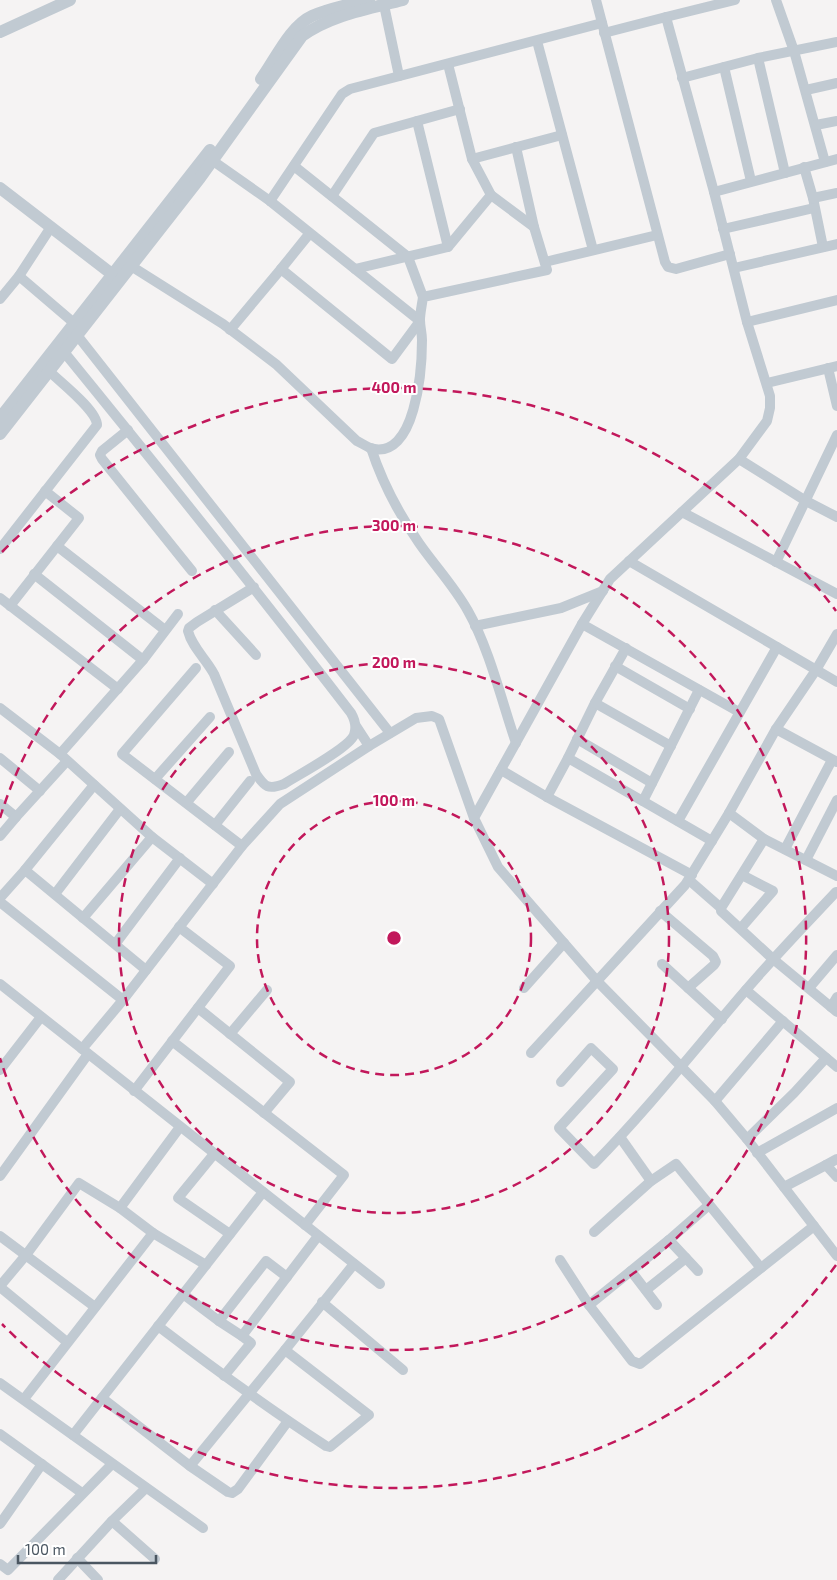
<svg xmlns="http://www.w3.org/2000/svg" width="837" height="1580" viewBox="0 0 837 1580" font-family="'Exo 2',sans-serif">
<style>
.lines{fill:none;stroke-linecap:round;stroke-linejoin:round}
.minor{stroke:#c1cad2;stroke-width:10}
.tertiary{stroke:#c1cad2;stroke-width:12}
.ring{fill:none;stroke:#c2185b;stroke-width:2.5;stroke-dasharray:9 6}
.centre{fill:#c2185b;stroke:#fff;stroke-width:2.5}
.ring-label{font-size:15px;text-anchor:middle;font-weight:bold;fill:#c2185b;stroke:#fff;stroke-width:4;stroke-linejoin:round;paint-order:stroke}
</style>
<rect width="100%" height="100%" fill="#f5f3f3"/>
<g class="lines">
<g class="minor">
<path d="M596 0 665 262 668 267 676 269 730 254"/>
<path d="M776 0 794 51 825 162"/>
<path d="M384 5 399 76"/>
<path d="M666 17 735 0"/>
<path d="M604 33 666 17 714 192"/>
<path d="M537 41 593 250"/>
<path d="M758 58 785 173"/>
<path d="M448 64 472 159 491 195"/>
<path d="M724 67 751 181"/>
<path d="M682 78 758 58 837 42"/>
<path d="M806 90 837 83"/>
<path d="M417 121 448 247"/>
<path d="M816 125 837 121"/>
<path d="M206 156 270 201 420 321 392 359 281 269 310 233"/>
<path d="M472 159 562 135"/>
<path d="M837 159 714 192 747 322 770 396V408L767 421 739 459 610 579 582 624 474 818 498 867 597 981 715 1101 747 1139 837 1256"/>
<path d="M294 166 408 257 423 297"/>
<path d="M804 167 813 198 823 247"/>
<path d="M332 196 374 133 460 109"/>
<path d="M813 198 837 193"/>
<path d="M270 201 342 94 350 89 602 23"/>
<path d="M723 229 814 208"/>
<path d="M545 262 657 235"/>
<path d="M131 266 223 324 277 365 357 441C361 443 366 446 370 448 416 462 422 368 422 340 422 333 420 327 420 320 420 313 422 305 423 297L547 270 534 227 516 147"/>
<path d="M734 268 837 244"/>
<path d="M355 269 448 247 491 195 534 227"/>
<path d="M19 276 74 323"/>
<path d="M0 299 19 276 51 227"/>
<path d="M747 322 837 300"/>
<path d="M230 330 281 269"/>
<path d="M77 335 390 733"/>
<path d="M64 352C161 471 257 591 351 713 355 720 357 727 354 735 349 748 298 775 284 784 268 790 265 787 256 774L214 674C206 659 192 647 188 631L189 628 197 622 254 587"/>
<path d="M828 368 837 406"/>
<path d="M767 383 837 366"/>
<path d="M128 430 102 451 100 455 102 459 192 571"/>
<path d="M371 448C382 482 399 514 419 543 435 566 454 586 468 611 489 648 502 702 516 743"/>
<path d="M739 459 806 501 837 517"/>
<path d="M682 512 837 594"/>
<path d="M57 546 165 630"/>
<path d="M0 549 97 425C97 410 60 382 49 371"/>
<path d="M629 561 837 682"/>
<path d="M776 562 837 435"/>
<path d="M34 574 143 660"/>
<path d="M0 598 118 689"/>
<path d="M10 606 79 518 45 491"/>
<path d="M215 610 256 655"/>
<path d="M582 624 739 712"/>
<path d="M475 626 561 608 603 591"/>
<path d="M837 634 816 670 776 729 729 813 764 839 837 876"/>
<path d="M626 648 595 703 568 758 712 841"/>
<path d="M615 666 690 709"/>
<path d="M196 668 122 754 242 846"/>
<path d="M595 703 671 746"/>
<path d="M0 708 60 754 152 837 213 884"/>
<path d="M356 726 369 746"/>
<path d="M776 729 837 762"/>
<path d="M577 739 652 783"/>
<path d="M60 754 143 660 178 614"/>
<path d="M0 758 40 791"/>
<path d="M501 770 547 797 692 875"/>
<path d="M155 779 210 717"/>
<path d="M547 797 568 758"/>
<path d="M643 801 699 690"/>
<path d="M187 802 229 752"/>
<path d="M0 804 16 817"/>
<path d="M678 821 777 647"/>
<path d="M215 825 250 781"/>
<path d="M0 836 16 817 67 761"/>
<path d="M764 839 721 908V911L773 959 837 1012"/>
<path d="M785 849 832 760"/>
<path d="M806 860 837 800"/>
<path d="M25 870 94 785"/>
<path d="M689 880 721 908"/>
<path d="M55 894 120 809"/>
<path d="M0 898 25 870 146 970"/>
<path d="M0 902 123 1000"/>
<path d="M660 911 713 956 716 962 714 965 688 988"/>
<path d="M83 918 152 837"/>
<path d="M741 928 773 891 742 875"/>
<path d="M116 943 180 858"/>
<path d="M662 964 722 1019"/>
<path d="M0 984 380 1284"/>
<path d="M524 988 564 943"/>
<path d="M809 988 837 955"/>
<path d="M746 990 837 1067"/>
<path d="M831 1007 837 997"/>
<path d="M198 1008 290 1082 264 1113"/>
<path d="M230 1034 267 990"/>
<path d="M172 1041 344 1175 305 1225"/>
<path d="M82 1049 123 1000 242 846 280 804 369 746 416 718 432 716 439 719 474 818"/>
<path d="M531 1053 685 885 729 813"/>
<path d="M0 1070 41 1017"/>
<path d="M561 1082 591 1048 613 1069 559 1128 594 1164C648 1109 695 1049 745 991 774 957 805 925 836 892L837 893"/>
<path d="M134 1091 230 966 179 927"/>
<path d="M715 1101 783 1021"/>
<path d="M620 1137 651 1181"/>
<path d="M747 1139 794 1093 826 1058"/>
<path d="M757 1153 837 1108"/>
<path d="M214 1154 178 1198 230 1234"/>
<path d="M826 1165 837 1159"/>
<path d="M0 1176 88 1054"/>
<path d="M784 1187 826 1165 837 1177"/>
<path d="M709 1205 669 1240 589 1305 632 1361 640 1364 814 1226"/>
<path d="M120 1208 180 1127"/>
<path d="M594 1232 651 1181 676 1164 761 1268"/>
<path d="M0 1236 95 1307"/>
<path d="M669 1240 698 1271"/>
<path d="M560 1260 589 1305"/>
<path d="M631 1271 657 1305"/>
<path d="M0 1286 26 1255 79 1183 120 1208 153 1233 206 1265"/>
<path d="M0 1287 67 1342"/>
<path d="M646 1290 686 1258"/>
<path d="M183 1294 219 1321 242 1336 318 1236"/>
<path d="M322 1302 403 1370"/>
<path d="M219 1321 266 1261 287 1277"/>
<path d="M158 1326C213 1368 268 1408 326 1446L330 1447 369 1415 285 1350 354 1264"/>
<path d="M224 1376 251 1343 242 1336"/>
<path d="M0 1383 203 1528"/>
<path d="M102 1398 190 1466 228 1492 232 1493 238 1489 288 1421"/>
<path d="M24 1399 153 1233"/>
<path d="M0 1434 82 1493"/>
<path d="M73 1435 263 1192"/>
<path d="M190 1466 285 1350"/>
<path d="M112 1521 155 1559"/>
<path d="M0 1524 42 1464"/>
<path d="M77 1558 98 1580"/>
<path d="M0 1564 8 1570 112 1464"/>
<path d="M58 1580 112 1521 146 1488"/>
</g>
<g class="tertiary">
<path d="M0 32 70 0"/>
<path d="M261 79C275 60 290 26 312 16 330 8 351 4 369 0"/>
<path d="M0 188 117 278"/>
<path d="M0 418 210 150"/>
<path d="M0 434 200 178 302 36C331 15 368 9 403 0"/>
</g>
</g>
<g class="ring">
<circle cx="394" cy="938" r="137"/>
<circle cx="394" cy="938" r="275"/>
<path d="M0 818A412 412 0 1 1 0 1058"/>
<path d="M836 1265A550 550 0 0 1 2 1324M2 552A550 550 0 0 1 836 611"/>
</g>
<circle cx="394" cy="938" r="8" class="centre"/>
<g class="ring-label">
<text x="394" y="393">400 m</text>
<text x="394" y="531">300 m</text>
<text x="394" y="668">200 m</text>
<text x="394" y="806">100 m</text>
</g>
<path d="M18 1555v8h138v-8" fill="none" stroke="#4a5661" stroke-width="2.5"/>
<text x="25" y="1555" font-size="15" fill="#4a5661" stroke="#ffffff" stroke-width="4" paint-order="stroke">100 m</text>
</svg>
